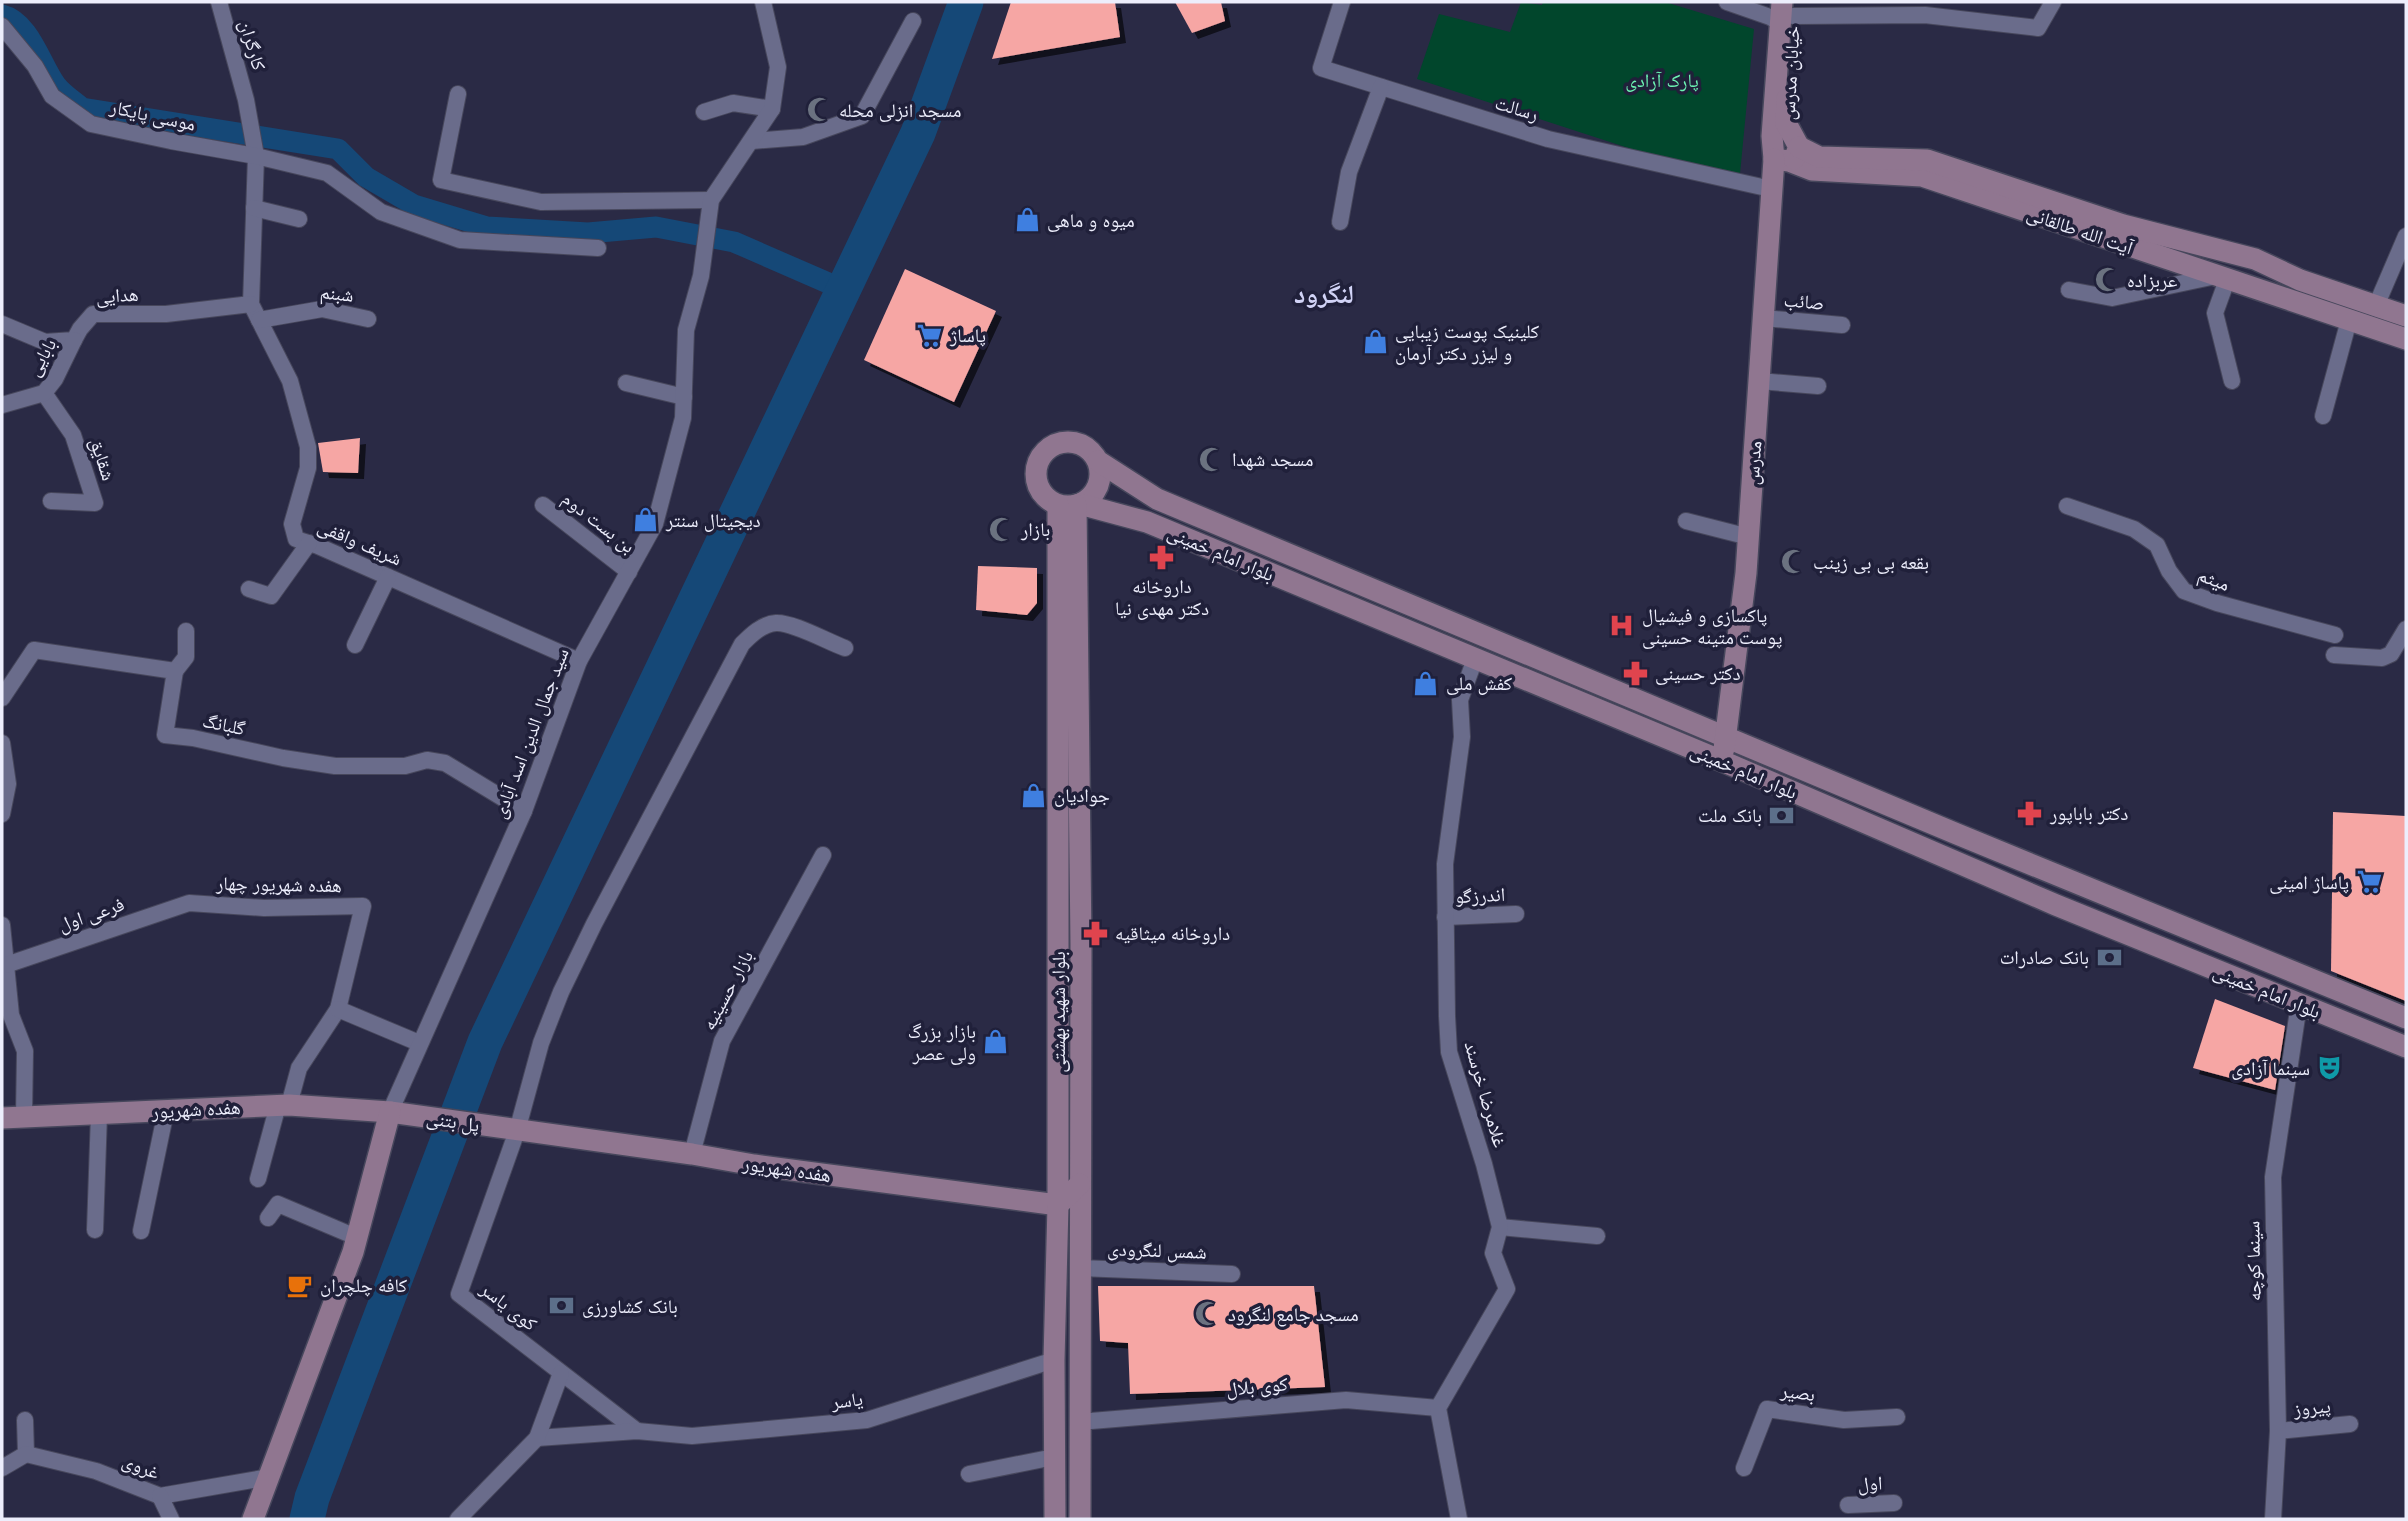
<svg xmlns="http://www.w3.org/2000/svg" width="2408" height="1521" viewBox="0 0 2408 1521" font-family="Quicksand,'Noto Naskh Arabic',sans-serif">
<style>
.green{fill:#01462c}
.lines{fill:none;stroke-linecap:round;stroke-linejoin:round}
.canal{stroke:#154877;stroke-width:21}
.river{stroke:#154877;stroke-width:35}
.building{fill:#f6a6a4;filter:url(#shadow)}
.street-casing{stroke:#47475c;stroke-width:18}
.secondary-casing{stroke:#47475c;stroke-width:24}
.street{stroke:#6a6c8b;stroke-width:16}
.secondary{stroke:#907690;stroke-width:21}
.labels{text-anchor:middle;dominant-baseline:central;stroke-width:7;stroke-linejoin:round;paint-order:stroke}
.street-label{font-size:19px;fill:#edeefc;stroke:#20203a}
.park-label{font-size:19px;fill:#6cf3b3;stroke:#20203a}
.poi-label{font-size:19px;fill:#edeefc;stroke:#20203a;text-anchor:start}
.district-label{font-size:26px;font-weight:bold;fill:#d1d3f6;stroke:#20203a}
</style>
<defs>
<filter id="shadow"><feDropShadow dx="6" dy="6" stdDeviation="0" flood-color="#0009"/></filter>
</defs>
<rect width="100%" height="100%" fill="#2a2a45"/>
<path class="green" d="M1521 2 1542 5 1543 2H1665L1754 29 1739 184 1417 79 1439 14 1510 32Z"/>
<g class="lines">
<path class="canal" d="M2 15C30 22 41 65 56 85 63 94 74 101 82 108L338 149 366 177 414 205 487 227 588 233 656 227 734 242 842 289"/>
<path class="river" d="M307 1519 312 1498 485 1042 918 133 966 2"/>
</g>
<g class="building">
<path d="M1011 2H1115L1120 37 992 59Z"/>
<path d="M1175 2H1221L1225 21 1192 33Z"/>
<path d="M905 269 996 311 954 402 864 360Z"/>
<path d="M360 438 358 473 323 472 318 443Z"/>
<path d="M978 566 1037 568V603L1027 615 976 610Z"/>
<path d="M2333 812 2406 816V1001L2331 971Z"/>
<path d="M2215 999 2285 1026 2275 1090 2193 1068Z"/>
<path d="M1098 1286H1314L1325 1387 1130 1394 1128 1343 1100 1341Z"/>
</g>
<g class="lines">
<defs>
<g id="street">
<path d="M219 2 246 100 256 156 251 304 290 381 308 447V468L292 524 296 539 318 546 579 661"/>
<path d="M1342 2 1321 68 1548 139 1771 189"/>
<path d="M1727 2 1770 17 1780 23"/>
<path d="M1793 16 1925 15 2038 28 2053 2"/>
<path d="M2 26 35 66 52 96 91 124 171 141 256 156 327 173 381 212 460 240 598 248"/>
<path d="M458 94 441 180 541 202 711 200"/>
<path d="M704 112 733 103 772 109"/>
<path d="M752 141 803 137 862 116 913 21"/>
<path d="M254 208 299 219"/>
<path d="M1340 222 1349 172 1381 87"/>
<path d="M2227 280 2215 313 2232 381"/>
<path d="M2069 290 2112 298 2216 276"/>
<path d="M2376 306 2406 236"/>
<path d="M1763 318 1842 325"/>
<path d="M259 320 322 309 368 319"/>
<path d="M2 324 45 342 74 340 80 329 93 314H166L251 304"/>
<path d="M1759 381 1818 386"/>
<path d="M626 383 684 397"/>
<path d="M44 393 73 435 95 503 51 501"/>
<path d="M2 405 44 393 55 379 74 340"/>
<path d="M2323 416 2349 320"/>
<path d="M543 505 629 572"/>
<path d="M2067 506 2134 529 2157 545 2169 571 2184 591 2217 603 2335 635"/>
<path d="M1686 521 1749 537"/>
<path d="M249 589 271 596 309 543"/>
<path d="M355 645 388 577"/>
<path d="M2334 655 2382 658 2391 654 2406 629"/>
<path d="M175 671 186 657V631"/>
<path d="M2 698 34 650 175 671 165 735 193 738 283 758 335 766H405L427 760 445 763 524 811"/>
<path d="M2 743 8 784 2 814"/>
<path d="M1445 917 1516 914"/>
<path d="M2 925 11 1015 25 1051 24 1116"/>
<path d="M6 965 189 903 264 908 363 906 338 1009 299 1068 289 1105"/>
<path d="M338 1009 419 1043"/>
<path d="M390 1112 524 811 579 661 655 524 683 418 686 330 701 276 711 200 772 109 778 67 763 2"/>
<path d="M692 1154 722 1041 823 855"/>
<path d="M258 1179 278 1105"/>
<path d="M268 1218 278 1204 356 1237"/>
<path d="M1500 1227 1597 1236"/>
<path d="M95 1230 99 1114"/>
<path d="M141 1231 166 1111"/>
<path d="M1080 1268 1232 1274"/>
<path d="M25 1420 26 1454"/>
<path d="M1079 1422 1346 1400 1438 1408"/>
<path d="M637 1431 459 1294 517 1131 541 1043 561 992 594 924 742 644C751 635 762 624 776 623 793 622 828 642 845 648"/>
<path d="M2278 1431 2350 1424"/>
<path d="M537 1438 637 1431 692 1436 867 1420 1054 1360"/>
<path d="M2 1468 26 1454 96 1471 160 1496 269 1477"/>
<path d="M1744 1468 1767 1409 1844 1420 1897 1417"/>
<path d="M969 1474 1054 1457"/>
<path d="M160 1496 171 1519"/>
<path d="M1848 1505 1894 1503"/>
<path d="M458 1519 537 1438 561 1373"/>
<path d="M1459 1519 1438 1408 1507 1289 1493 1253 1500 1227 1484 1164 1449 1052 1447 1016 1445 864 1462 737 1460 700 1475 659"/>
<path d="M2273 1519 2278 1431 2273 1177 2299 1004"/>
</g>
<g id="secondary">
<path d="M1782 2 1772 136 1774 159 1789 161 1812 170 1922 176 2406 339"/>
<path d="M1787 99 1786 123 1799 147 1794 159"/>
<path d="M1799 147 1819 157 1927 160 2123 225 2255 259 2300 280 2406 316"/>
<circle cx="1068" cy="474" r="32"/>
<path d="M1098 461 1157 499 1957 834 2406 1018"/>
<path d="M1080 504 1147 522 1722 761 2056 905 2406 1047"/>
<path d="M1076 505 1081 944 1080 1519"/>
<path d="M1724 749 1746 573 1774 159"/>
<path d="M2 1118 289 1105 390 1112 692 1154 754 1165 1058 1205 1080 1184"/>
<path d="M253 1519 353 1252 390 1112"/>
<path d="M1055 1519 1054 1360 1058 1205V505"/>
</g>
</defs>
<use href="#street" class="street-casing"/>
<use href="#secondary" class="secondary-casing"/>
<use href="#street" class="street"/>
<use href="#secondary" class="secondary"/>
</g>
<defs>
<symbol id="mosque-bare" viewBox="-9 -9 18 18"><path d="M3.5-4.9A6 6 0 1 0 3.5 4.9A5 5 0 1 1 3.5-4.9Z" fill="#6b7280" stroke="#20203a" stroke-width="2.5" paint-order="stroke"/></symbol>
<symbol id="shop-bare" viewBox="-9 -9 18 18"><path d="M-5-2.5h2.3a2.7 3.5 0 0 1 5.4 0H5L5.5 6h-11ZM-1.5-2.5h3a1.5 2.3 0 0 0-3 0Z" fill="#3f7fe0" stroke="#20203a" stroke-width="2.5" paint-order="stroke"/></symbol>
<symbol id="supermarket-bare" viewBox="-9 -9 18 18"><path d="M-6-5.5h2.5l.6 2H6L4.5 2H-2.5L-4.4-4H-6ZM-1.5 3.2a1.3 1.3 0 1 0 .1 0ZM3 3.2a1.3 1.3 0 1 0 .1 0Z" fill="#3f7fe0" stroke="#20203a" stroke-width="2.5" paint-order="stroke"/></symbol>
<symbol id="pharmacy-bare" viewBox="-9 -9 18 18"><path d="M-2-6h4v4h4v4h-4v4h-4v-4h-4v-4h4Z" fill="#e0444e" stroke="#20203a" stroke-width="2.5" paint-order="stroke"/></symbol>
<symbol id="hospital-bare" viewBox="-9 -9 18 18"><path d="M-5-5h3v3.5h4V-5h3V5h-3V1.5h-4V5h-3Z" fill="#e0444e" stroke="#20203a" stroke-width="2.5" paint-order="stroke"/></symbol>
<symbol id="bank-bare" viewBox="-9 -9 18 18"><path d="M-6-4H6V4H-6ZM0-2.3a2.3 2.3 0 1 0 0 4.6a2.3 2.3 0 1 0 0-4.6Z" fill="#5c6f8a" stroke="#20203a" stroke-width="2.5" paint-order="stroke"/></symbol>
<symbol id="theatre-bare" viewBox="-9 -9 18 18"><path d="M-5-5.5Q0-4 5-5.5V0Q5 5 0 6Q-5 5-5 0ZM-3.3-2.5H-1v1.5H-3.3ZM1-2.5H3.3v1.5H1ZM-2.8 1Q0 5.5 2.8 1Z" fill="#0f9aa8" stroke="#20203a" stroke-width="2.5" paint-order="stroke"/></symbol>
<symbol id="cafe-bare" viewBox="-9 -9 18 18"><path d="M-5.5-4.5H6V0H3Q3 3.5 0 3.5H-2.5Q-5.5 3.5-5.5 0ZM3-3.2v2h1.7v-2ZM-6 4.5H4V6H-6Z" fill="#e8710a" stroke="#20203a" stroke-width="2.5" paint-order="stroke"/></symbol>
</defs>
<g fill-rule="evenodd">
<use href="#mosque-bare" x="802" y="92" width="35" height="35"/>
<use href="#shop-bare" x="1010" y="202" width="35" height="35"/>
<use href="#mosque-bare" x="2090" y="262" width="35" height="35"/>
<use href="#supermarket-bare" x="912" y="318" width="35" height="35"/>
<use href="#shop-bare" x="1358" y="324" width="35" height="35"/>
<use href="#mosque-bare" x="1194" y="442" width="35" height="35"/>
<use href="#shop-bare" x="628" y="502" width="35" height="35"/>
<use href="#mosque-bare" x="984" y="512" width="35" height="35"/>
<use href="#pharmacy-bare" x="1144" y="540" width="35" height="35"/>
<use href="#mosque-bare" x="1776" y="544" width="35" height="35"/>
<use href="#hospital-bare" x="1604" y="608" width="35" height="35"/>
<use href="#pharmacy-bare" x="1618" y="656" width="35" height="35"/>
<use href="#shop-bare" x="1408" y="666" width="35" height="35"/>
<use href="#shop-bare" x="1016" y="778" width="35" height="35"/>
<use href="#pharmacy-bare" x="2012" y="796" width="35" height="35"/>
<use href="#bank-bare" x="1764" y="798" width="35" height="35"/>
<use href="#supermarket-bare" x="2352" y="864" width="35" height="35"/>
<use href="#pharmacy-bare" x="1078" y="916" width="35" height="35"/>
<use href="#bank-bare" x="2092" y="940" width="35" height="35"/>
<use href="#shop-bare" x="978" y="1024" width="35" height="35"/>
<use href="#theatre-bare" x="2312" y="1050" width="35" height="35"/>
<use href="#cafe-bare" x="282" y="1268" width="35" height="35"/>
<use href="#bank-bare" x="544" y="1288" width="35" height="35"/>
<use href="#mosque-bare" x="1190" y="1296" width="35" height="35"/>
</g>
<g class="labels">
<g class="street-label">
<text transform="translate(253 45) rotate(74)">کارگران</text>
<text transform="translate(1790 73) rotate(-87)">خیابان مدرس</text>
<text transform="translate(1517 108) rotate(17)">رسالت</text>
<text transform="translate(153 115) rotate(12)">موسی پایکار</text>
<text transform="translate(2080 230) rotate(19)">آیت الله طالقانی</text>
<text transform="translate(337 293) rotate(6)">شبنم</text>
<text transform="translate(117 295) rotate(-4)">هدایی</text>
<text transform="translate(1804 301) rotate(5)">صائب</text>
<text transform="translate(41 357) rotate(-60)">بابایی</text>
<text transform="translate(103 459) rotate(72)">شقایق</text>
<text transform="translate(1753 463) rotate(-86)">مدرس</text>
<text transform="translate(599 522) rotate(38)">بن بست دوم</text>
<text transform="translate(360 542) rotate(23)">شریف واقفی</text>
<text transform="translate(1221 553) rotate(23)">بلوار امام خمینی</text>
<text transform="translate(2214 579) rotate(21)">میثم</text>
<text transform="translate(224 724) rotate(12)">گلبانگ</text>
<text transform="translate(530 733) rotate(-69)">سید جمال الدین اسد آبادی</text>
<text transform="translate(1744 771) rotate(23)">بلوار امام خمینی</text>
<text transform="translate(279 884) rotate(1)">هفده شهریور چهار</text>
<text transform="translate(1480 895) rotate(-3)">اندرزگو</text>
<text transform="translate(91 914) rotate(-19)">فرعی اول</text>
<text transform="translate(727 990) rotate(-62)">بازار حسینیه</text>
<text transform="translate(2267 991) rotate(22)">بلوار امام خمینی</text>
<text transform="translate(1058 1012) rotate(-90)">بلوار شهید بهشتی</text>
<text transform="translate(1486 1094) rotate(74)">غلامرضا خرسند</text>
<text transform="translate(196 1109) rotate(-3)">هفده شهریور</text>
<text transform="translate(453 1121) rotate(8)">پل بتنی</text>
<text transform="translate(787 1169) rotate(8)">هفده شهریور</text>
<text transform="translate(1157 1250) rotate(2)">شمس لنگرودی</text>
<text transform="translate(2253 1261) rotate(-91)">سینما کوچه</text>
<text transform="translate(509 1306) rotate(38)">کوی یاسر</text>
<text transform="translate(1257 1386) rotate(-5)">کوی بلال</text>
<text transform="translate(1798 1392) rotate(7)">بصیر</text>
<text transform="translate(847 1400) rotate(-7)">یاسر</text>
<text transform="translate(2312 1407) rotate(-6)">پیروز</text>
<text transform="translate(141 1466) rotate(21)">غروی</text>
<text transform="translate(1870 1483) rotate(-3)">اول</text>
</g>
<g class="park-label">
<text x="1662" y="80">پارک آزادی</text>
</g>
<g class="poi-label">
<text x="839" y="110">مسجد انزلی محله</text>
<text x="1047" y="220">میوه و ماهی</text>
<text x="2127" y="280">عربزاده</text>
<text x="1395" y="331">کلینیک پوست زیبایی<tspan x="1395" dy="22">و لیزر دکتر آرمان</tspan></text>
<text x="950" y="335">پاساژ</text>
<text x="1232" y="459">مسجد شهدا</text>
<text x="666" y="520">دیجیتال سنتر</text>
<text x="1021" y="529">بازار</text>
<text x="1813" y="562">بقعه بی بی زینب</text>
<text x="1162" y="586" text-anchor="middle">داروخانه<tspan x="1162" dy="22">دکتر مهدی نیا</tspan></text>
<text x="1642" y="615">پاکسازی و فیشیال<tspan x="1642" dy="22">پوست متینه حسینی</tspan></text>
<text x="1655" y="673">دکتر حسینی</text>
<text x="1446" y="683">کفش ملی</text>
<text x="1054" y="795">جوادیان</text>
<text x="2050" y="813">دکتر باباپور</text>
<text x="1762" y="815" text-anchor="end">بانک ملت</text>
<text x="2349" y="882" text-anchor="end">پاساژ امینی</text>
<text x="1115" y="933">داروخانه میثاقیه</text>
<text x="2089" y="957" text-anchor="end">بانک صادرات</text>
<text x="976" y="1031" text-anchor="end">بازار بزرگ<tspan x="976" dy="22">ولی عصر</tspan></text>
<text x="2310" y="1068" text-anchor="end">سینما آزادی</text>
<text x="320" y="1285">کافه چلچران</text>
<text x="582" y="1306">بانک کشاورزی</text>
<text x="1228" y="1314">مسجد جامع لنگرود</text>
</g>
<g class="district-label">
<text x="1324" y="293">لنگرود</text>
</g>
</g>
<rect width="2408" height="1521" fill="none" stroke="#edeefc" stroke-width="7"/>
</svg>
